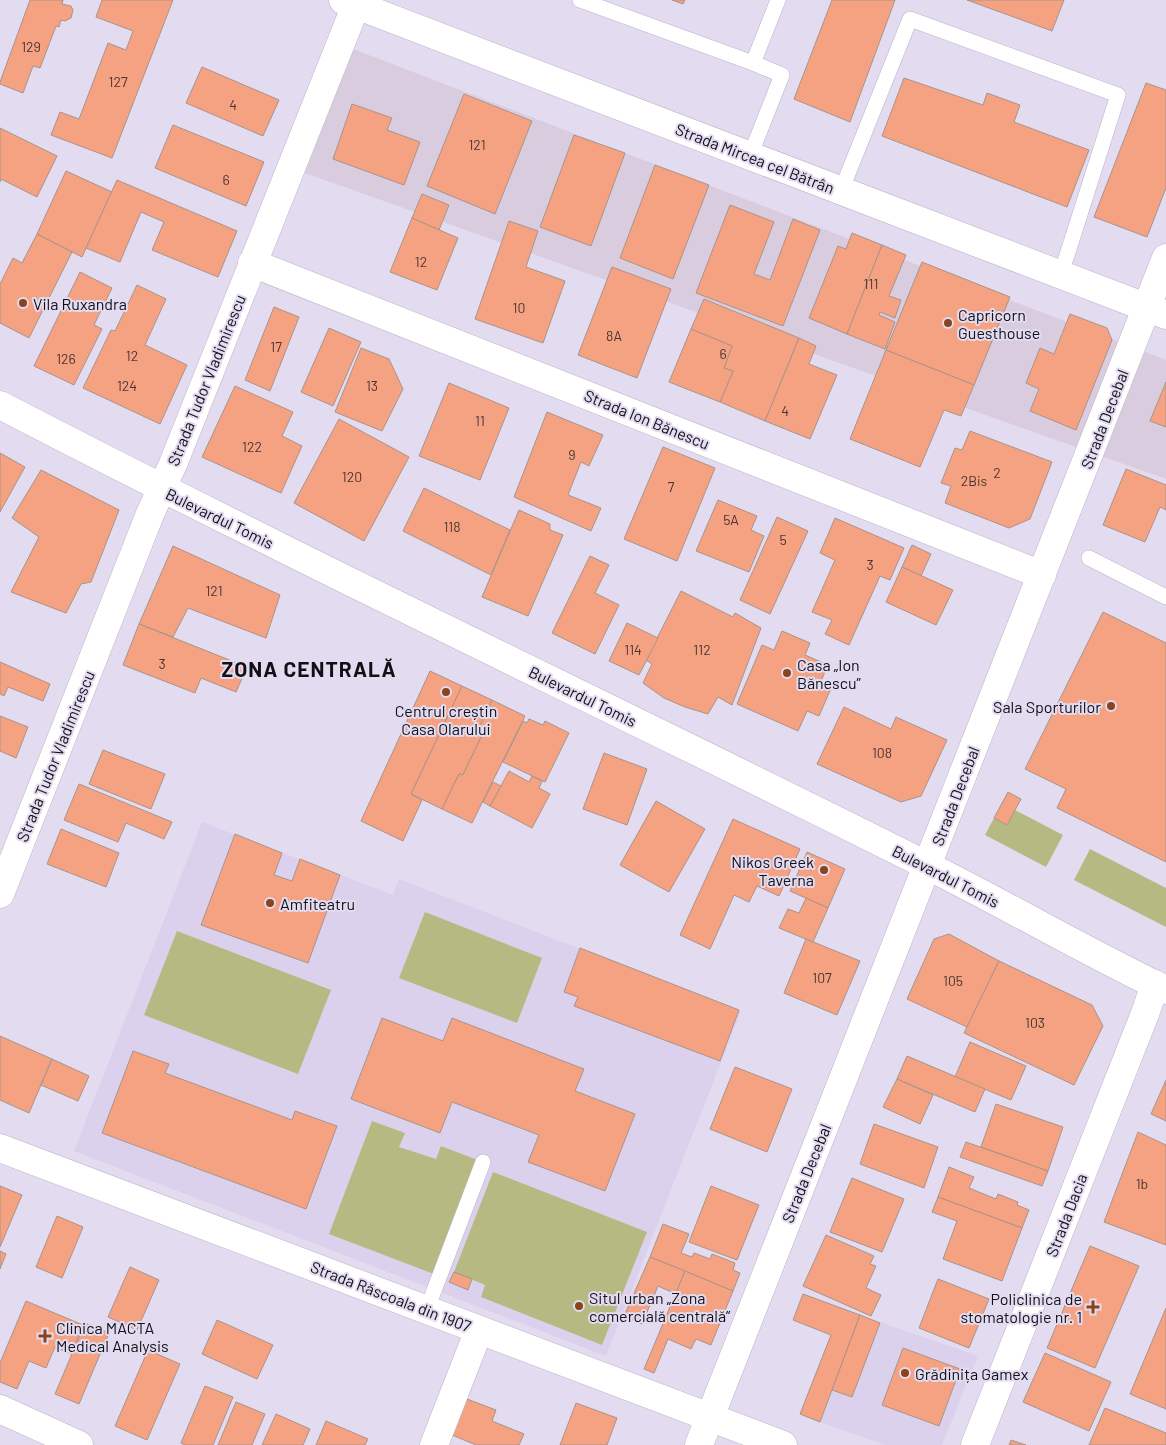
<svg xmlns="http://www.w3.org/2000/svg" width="1166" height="1445" viewBox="0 0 1166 1445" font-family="Barlow,sans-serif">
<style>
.commercial{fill:#daccdf}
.built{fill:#dcd1ed}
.green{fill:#b6ba82}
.building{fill:#f5a282;stroke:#a9938a}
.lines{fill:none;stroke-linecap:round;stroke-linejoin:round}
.lane-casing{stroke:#bbb3c8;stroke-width:16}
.street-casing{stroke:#bbb3c8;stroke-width:29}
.secondary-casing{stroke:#bbb3c8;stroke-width:29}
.lane{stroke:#fff;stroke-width:15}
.street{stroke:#fff;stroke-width:28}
.secondary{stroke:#fff;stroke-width:28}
.poi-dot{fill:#89431e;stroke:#e3dbf0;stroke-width:2}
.labels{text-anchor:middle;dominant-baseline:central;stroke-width:4;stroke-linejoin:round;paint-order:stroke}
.number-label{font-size:14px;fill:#4b3432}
.street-label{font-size:16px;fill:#121017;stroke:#e3dbf0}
.poi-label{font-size:16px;fill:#121017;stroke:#e3dbf0;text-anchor:start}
.district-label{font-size:21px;font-weight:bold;letter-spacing:1px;fill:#121017;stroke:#e3dbf0}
</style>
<rect width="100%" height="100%" fill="#e3dbf0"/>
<path class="commercial" d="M353 49 1166 360V479L305 173Z"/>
<g class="built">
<path d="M202 822 393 895 399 879 741 1011 606 1356 74 1151Z"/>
<path d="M860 1315 978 1356 942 1445H885L820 1422Z"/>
</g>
<g class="green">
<path d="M1015 810 1063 835 1046 867 985 835 994 818 1007 825Z"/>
<path d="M1090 849 1166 888V927L1074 880Z"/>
<path d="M425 912 542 958 517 1023 399 978Z"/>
<path d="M177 931 331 990 298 1074 144 1015Z"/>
<path d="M372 1121 405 1133 399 1147 436 1159 441 1146 483 1162 439 1276 329 1234Z"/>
<path d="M493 1172 647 1232 602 1345 481 1297 485 1285 454 1272Z"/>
</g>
<g class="building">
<path d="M30 0H63L62 4 71 6 73 10 71 18 65 21 61 20 59 27 56 26 40 68 33 66 23 93 0 84V82Z"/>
<path d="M102 0H173L112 158 51 135 60 112 79 119 108 43 126 50 133 31 96 17Z"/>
<path d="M672 0H685L683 4Z"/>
<path d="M832 0H895L850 122 794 99Z"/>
<path d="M967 0H1064L1052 31Z"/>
<path d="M202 67 279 100 263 136 186 103Z"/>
<path d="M904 78 983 105 987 93 1020 105 1014 122 1089 150 1067 207 882 136Z"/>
<path d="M1146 83 1166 90V188L1147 237 1094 217Z"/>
<path d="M464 94 532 121 495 214 427 186Z"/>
<path d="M352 104 392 118 387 130 420 142 404 185 333 159Z"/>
<path d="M173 125 264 162 246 206 155 168Z"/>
<path d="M0 128 57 156 37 197 1 179 0 182Z"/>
<path d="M574 135 625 153 591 246 540 227Z"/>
<path d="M655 165 709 185 673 279 620 258Z"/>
<path d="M66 171 112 192 82 257 37 234Z"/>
<path d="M117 180 237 231 218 277 152 250 164 222 141 212 120 262 86 248Z"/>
<path d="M422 194 449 205 439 230 412 218Z"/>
<path d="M730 205 774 222 754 274 770 280 793 219 820 230 783 326 696 293Z"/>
<path d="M412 218 458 238 437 290 390 272Z"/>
<path d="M509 221 538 231 526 267 565 281 543 343 475 319Z"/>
<path d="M852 233 882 245 847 334 809 318 838 246 846 249Z"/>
<path d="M37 234 72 252 29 338 0 323V284L13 258 22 263Z"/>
<path d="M882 245 906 255 889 296 901 300 895 318 880 312 879 315 895 322 885 349 847 334Z"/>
<path d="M922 262 1010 297 974 385 886 350Z"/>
<path d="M612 267 671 289 637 378 578 355Z"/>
<path d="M80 272 112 288 94 325 102 329 74 385 34 366Z"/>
<path d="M137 285 166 299 145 345 187 365 160 424 83 388 111 330 115 331Z"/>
<path d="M704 299 799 338 765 421 720 402 733 371 724 368 732 346 691 329Z"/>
<path d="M274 307 299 317 270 391 245 380Z"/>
<path d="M1070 314 1107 328 1112 340 1076 430 1030 411 1039 389 1026 383 1040 348 1054 354Z"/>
<path d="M329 328 361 342 333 406 301 392Z"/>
<path d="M691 329 732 346 724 368 733 371 720 402 669 382Z"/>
<path d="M799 338 816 346 809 364 837 375 810 439 765 421Z"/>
<path d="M361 348 389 359 403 389 382 431 335 412Z"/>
<path d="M886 350 974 385 961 416 944 410 920 467 850 439Z"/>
<path d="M1166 382V427L1150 421Z"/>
<path d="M449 383 509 408 480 480 419 456Z"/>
<path d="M235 386 293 412 282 436 302 446 281 493 202 457Z"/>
<path d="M547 412 603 435 589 466 581 462 568 495 601 508 591 531 514 497Z"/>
<path d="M339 419 409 457 364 541 294 503Z"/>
<path d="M970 431 1052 462 1030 519 1009 528 945 503 951 486 941 483 955 448 962 450Z"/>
<path d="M663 447 715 468 677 561 624 539Z"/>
<path d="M0 453 25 467 0 512Z"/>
<path d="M1126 469 1166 485V510L1160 507 1145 542 1103 525Z"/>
<path d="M41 470 119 510 91 582 81 584 66 613 11 592 39 537 12 518Z"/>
<path d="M424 488 510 530 491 575 403 531Z"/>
<path d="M718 500 757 516 751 530 764 536 749 572 696 551Z"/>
<path d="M519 510 550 524V530L563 535 528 616 482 597Z"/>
<path d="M777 517 808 531 770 614 740 600Z"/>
<path d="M835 518 904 548 890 580 880 576 849 645 825 634 832 620 812 612 835 560 820 553Z"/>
<path d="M912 545 931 554 921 576 902 567Z"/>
<path d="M173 546 280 595 266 638 188 608 173 637 139 624Z"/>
<path d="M590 556 609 565 595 593 619 605 595 654 552 633Z"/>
<path d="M902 567 953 590 936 625 886 602Z"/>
<path d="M681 591 733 617 735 613 761 628 732 705 718 697 708 714 685 707 664 698 643 683 652 664 646 660Z"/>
<path d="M1103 612 1166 643V862L1057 808 1066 789 1025 769Z"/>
<path d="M627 623 658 638 639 675 609 661Z"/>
<path d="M139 624 247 667 236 692 201 678 195 693 123 665Z"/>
<path d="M782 631 810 643 805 655 828 665 821 681 832 686 819 716 807 711 798 731 737 704 762 645 774 650Z"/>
<path d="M0 662 50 684 43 701 8 687 4 696 0 694Z"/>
<path d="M430 671 462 686 411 794 422 800 403 841 361 821Z"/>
<path d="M462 686 492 700 478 730 483 733 463 775 459 774 442 809 411 794Z"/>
<path d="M492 700 525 716 472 823 442 809 459 774 463 775 483 733 478 730Z"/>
<path d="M844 707 891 729 896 717 947 740 921 796 901 802 817 764Z"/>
<path d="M0 716 28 727 16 758 0 751Z"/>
<path d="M529 719 543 725 545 721 569 733 545 782 503 762 523 721 527 723Z"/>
<path d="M103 750 165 774 151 809 89 784Z"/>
<path d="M604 753 647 769 627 825 583 809Z"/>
<path d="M509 771 529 782 532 776 542 781 539 788 550 794 532 828 490 806Z"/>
<path d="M493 782 501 786 490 806 483 802Z"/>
<path d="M79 784 172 822 164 839 126 823 118 842 64 820Z"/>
<path d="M1008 792 1021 799 1007 825 994 818Z"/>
<path d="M656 801 705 829 669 892 620 865Z"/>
<path d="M733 819 800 849 779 896 757 886 749 902 734 895 710 949 680 935Z"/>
<path d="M61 829 119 853 106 887 47 864Z"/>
<path d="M235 834 282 853 274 875 292 881 300 859 340 875 308 963 201 925Z"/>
<path d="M807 852 845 869 828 908 790 891Z"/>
<path d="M806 898 828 908 813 942 779 928 788 909 799 913Z"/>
<path d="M949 934 999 961 967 1027 907 999 934 939Z"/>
<path d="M806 939 860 961 837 1015 784 993Z"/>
<path d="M580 948 739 1010 720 1061 574 1006 578 997 564 992Z"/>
<path d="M999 961 1092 1005 1103 1026 1074 1085 964 1033Z"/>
<path d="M382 1018 443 1041 452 1018 584 1069 575 1091 635 1114 605 1191 528 1162 539 1135 452 1102 440 1133 351 1099Z"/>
<path d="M0 1036 52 1059 29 1113 0 1100Z"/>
<path d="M970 1042 1026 1066 1011 1100 955 1077Z"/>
<path d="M133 1051 169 1064 165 1073 292 1120 295 1111 337 1126 306 1209 102 1133Z"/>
<path d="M907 1056 985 1089 975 1112 897 1079Z"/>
<path d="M52 1059 89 1076 78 1101 41 1085Z"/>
<path d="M735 1067 792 1089 767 1152 710 1129Z"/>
<path d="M897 1079 933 1095 920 1124 883 1107Z"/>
<path d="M1166 1080V1121L1151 1114Z"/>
<path d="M996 1104 1063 1127 1048 1171 981 1147Z"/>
<path d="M874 1124 938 1147 924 1188 860 1164Z"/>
<path d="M1138 1132 1166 1145V1245L1104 1222Z"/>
<path d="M966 1142 1048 1171 1042 1186 960 1157Z"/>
<path d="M949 1167 974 1177 969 1188 996 1199 998 1194 1018 1202 1017 1205 1029 1210 1022 1228 938 1197Z"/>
<path d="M852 1178 904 1199 882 1252 830 1232Z"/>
<path d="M0 1186 22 1195 0 1247Z"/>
<path d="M711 1186 759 1205 737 1260 689 1242Z"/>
<path d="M938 1197 1022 1228 1002 1281 943 1259 957 1221 932 1212Z"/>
<path d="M57 1216 83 1227 62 1278 36 1267Z"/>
<path d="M663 1224 689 1234 681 1253 692 1257 694 1253 710 1259 712 1254 735 1263 733 1270 740 1273 733 1291 650 1257Z"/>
<path d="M826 1235 874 1256 870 1264 876 1266 866 1288 881 1295 871 1316 803 1286Z"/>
<path d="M1090 1246 1139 1266 1095 1368 1047 1348Z"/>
<path d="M0 1251 6 1254 0 1269Z"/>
<path d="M650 1257 685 1271 676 1294 658 1286 642 1324 624 1316Z"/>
<path d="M130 1267 159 1280 137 1330 108 1317Z"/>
<path d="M685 1271 733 1291 711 1345 696 1339 691 1349 668 1339 654 1373 644 1369Z"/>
<path d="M454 1272 472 1279 468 1290 449 1282Z"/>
<path d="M938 1279 989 1299 969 1348 919 1328Z"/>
<path d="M803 1294 860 1315 820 1422 800 1414 831 1335 793 1320Z"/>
<path d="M26 1301 83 1325 71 1354 55 1347 46 1368 29 1361 17 1389 0 1382V1363Z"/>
<path d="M1166 1308V1409L1130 1394Z"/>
<path d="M860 1315 880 1323 852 1397 832 1390Z"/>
<path d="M217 1320 273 1345 257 1379 202 1354Z"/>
<path d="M85 1323 109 1333 79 1404 55 1394Z"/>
<path d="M903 1348 960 1369 939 1426 882 1405Z"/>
<path d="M148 1350 180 1364 147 1440 115 1426Z"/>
<path d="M1045 1353 1111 1382 1089 1431 1023 1402Z"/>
<path d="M205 1386 233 1397 213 1445H185L181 1443Z"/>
<path d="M467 1399 496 1410 492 1421 524 1434 519 1445H476L452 1435Z"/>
<path d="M236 1402 265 1414 252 1445H218Z"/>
<path d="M576 1403 617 1418 607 1445H560Z"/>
<path d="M1105 1408 1166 1433V1445H1089Z"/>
<path d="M276 1414 310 1429 303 1445H262Z"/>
<path d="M326 1421 368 1439 365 1445H316Z"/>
<path d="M1011 1440 1026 1445H1009Z"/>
</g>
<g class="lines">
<defs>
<g id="lane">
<path d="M580 0 753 63"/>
<path d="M750 156 782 75 753 63 778 0"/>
<path d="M841 191 910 19 1118 95 1061 274"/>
<path d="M1089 558 1166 597"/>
<path d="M427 1309 483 1162"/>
</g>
<g id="street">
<path d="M252 263 1042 575"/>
<path d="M0 894 150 514 173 464 356 5"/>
<path d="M0 1409 79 1445"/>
<path d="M434 1445 479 1330"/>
<path d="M699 1445 1166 258"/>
<path d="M975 1445 1146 1011 1155 984"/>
</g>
<g id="secondary">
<path d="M343 0 1166 315"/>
<path d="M0 405C306 564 619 711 928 866 1008 906 1085 951 1166 990"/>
<path d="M0 1148 783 1445"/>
</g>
</defs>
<use href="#lane" class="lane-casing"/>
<use href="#street" class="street-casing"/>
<use href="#secondary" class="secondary-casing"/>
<use href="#lane" class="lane"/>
<use href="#street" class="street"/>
<use href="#secondary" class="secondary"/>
</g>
<g class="poi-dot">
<circle cx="23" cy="303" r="5"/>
<circle cx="948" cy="323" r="5"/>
<circle cx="787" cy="673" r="5"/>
<circle cx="446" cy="692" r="5"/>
<circle cx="1111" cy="706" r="5"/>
<circle cx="824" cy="870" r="5"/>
<circle cx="270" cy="903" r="5"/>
<circle cx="579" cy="1306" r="5"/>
<path d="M1090.5 1299.5h5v5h5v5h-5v5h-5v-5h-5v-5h5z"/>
<path d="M42.5 1328.5h5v5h5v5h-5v5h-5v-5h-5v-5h5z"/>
<circle cx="905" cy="1373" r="5"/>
</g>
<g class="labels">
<g class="number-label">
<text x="31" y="46">129</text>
<text x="118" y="81">127</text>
<text x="233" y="104">4</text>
<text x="477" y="144">121</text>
<text x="226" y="179">6</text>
<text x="421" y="261">12</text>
<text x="871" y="283">111</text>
<text x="519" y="307">10</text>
<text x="614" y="335">8A</text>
<text x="276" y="346">17</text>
<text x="723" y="353">6</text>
<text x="132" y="355">12</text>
<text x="66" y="358">126</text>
<text x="127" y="385">124</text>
<text x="372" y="385">13</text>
<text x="785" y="410">4</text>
<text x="480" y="420">11</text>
<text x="252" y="446">122</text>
<text x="572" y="454">9</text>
<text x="997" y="472">2</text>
<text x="352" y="476">120</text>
<text x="974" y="480">2Bis</text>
<text x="671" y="486">7</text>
<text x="731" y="519">5A</text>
<text x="452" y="526">118</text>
<text x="783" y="539">5</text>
<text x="870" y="564">3</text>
<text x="214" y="590">121</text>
<text x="633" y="649">114</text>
<text x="702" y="649">112</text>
<text x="162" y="663">3</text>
<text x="882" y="752">108</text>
<text x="822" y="977">107</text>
<text x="953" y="980">105</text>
<text x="1035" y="1022">103</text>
<text x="1142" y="1183">1b</text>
</g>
<g class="street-label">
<text transform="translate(755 158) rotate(21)">Strada Mircea cel Bătrân</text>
<text transform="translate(206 380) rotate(-68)">Strada Tudor Vladimirescu</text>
<text transform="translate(647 419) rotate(22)">Strada Ion Bănescu</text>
<text transform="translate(1104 419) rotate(-69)">Strada Decebal</text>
<text transform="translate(220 518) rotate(26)">Bulevardul Tomis</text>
<text transform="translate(583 696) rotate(26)">Bulevardul Tomis</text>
<text transform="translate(55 756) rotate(-68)">Strada Tudor Vladimirescu</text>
<text transform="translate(955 796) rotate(-69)">Strada Decebal</text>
<text transform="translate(946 876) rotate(27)">Bulevardul Tomis</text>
<text transform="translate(806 1173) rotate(-68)">Strada Decebal</text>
<text transform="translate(1066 1215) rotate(-69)">Strada Dacia</text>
<text transform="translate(391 1296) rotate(21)">Strada Răscoala din 1907</text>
</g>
<g class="poi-label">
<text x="33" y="303">Vila Ruxandra</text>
<text x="958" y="314">Capricorn<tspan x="958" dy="18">Guesthouse</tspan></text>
<text x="797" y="664">Casa „Ion<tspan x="797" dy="18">Bănescu”</tspan></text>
<text x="1101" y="706" text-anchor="end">Sala Sporturilor</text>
<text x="446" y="710" text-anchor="middle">Centrul creștin<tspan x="446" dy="18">Casa Olarului</tspan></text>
<text x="814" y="861" text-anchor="end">Nikos Greek<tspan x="814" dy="18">Taverna</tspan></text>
<text x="280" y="903">Amfiteatru</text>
<text x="589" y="1297">Situl urban „Zona<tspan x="589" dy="18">comercială centrală”</tspan></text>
<text x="1082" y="1298" text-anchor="end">Policlinica de<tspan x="1082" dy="18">stomatologie nr. 1</tspan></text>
<text x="56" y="1327">Clinica MACTA<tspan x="56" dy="18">Medical Analysis</tspan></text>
<text x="915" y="1373">Grădinița Gamex</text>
</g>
<g class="district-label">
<text x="309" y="668">ZONA CENTRALĂ</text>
</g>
</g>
</svg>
